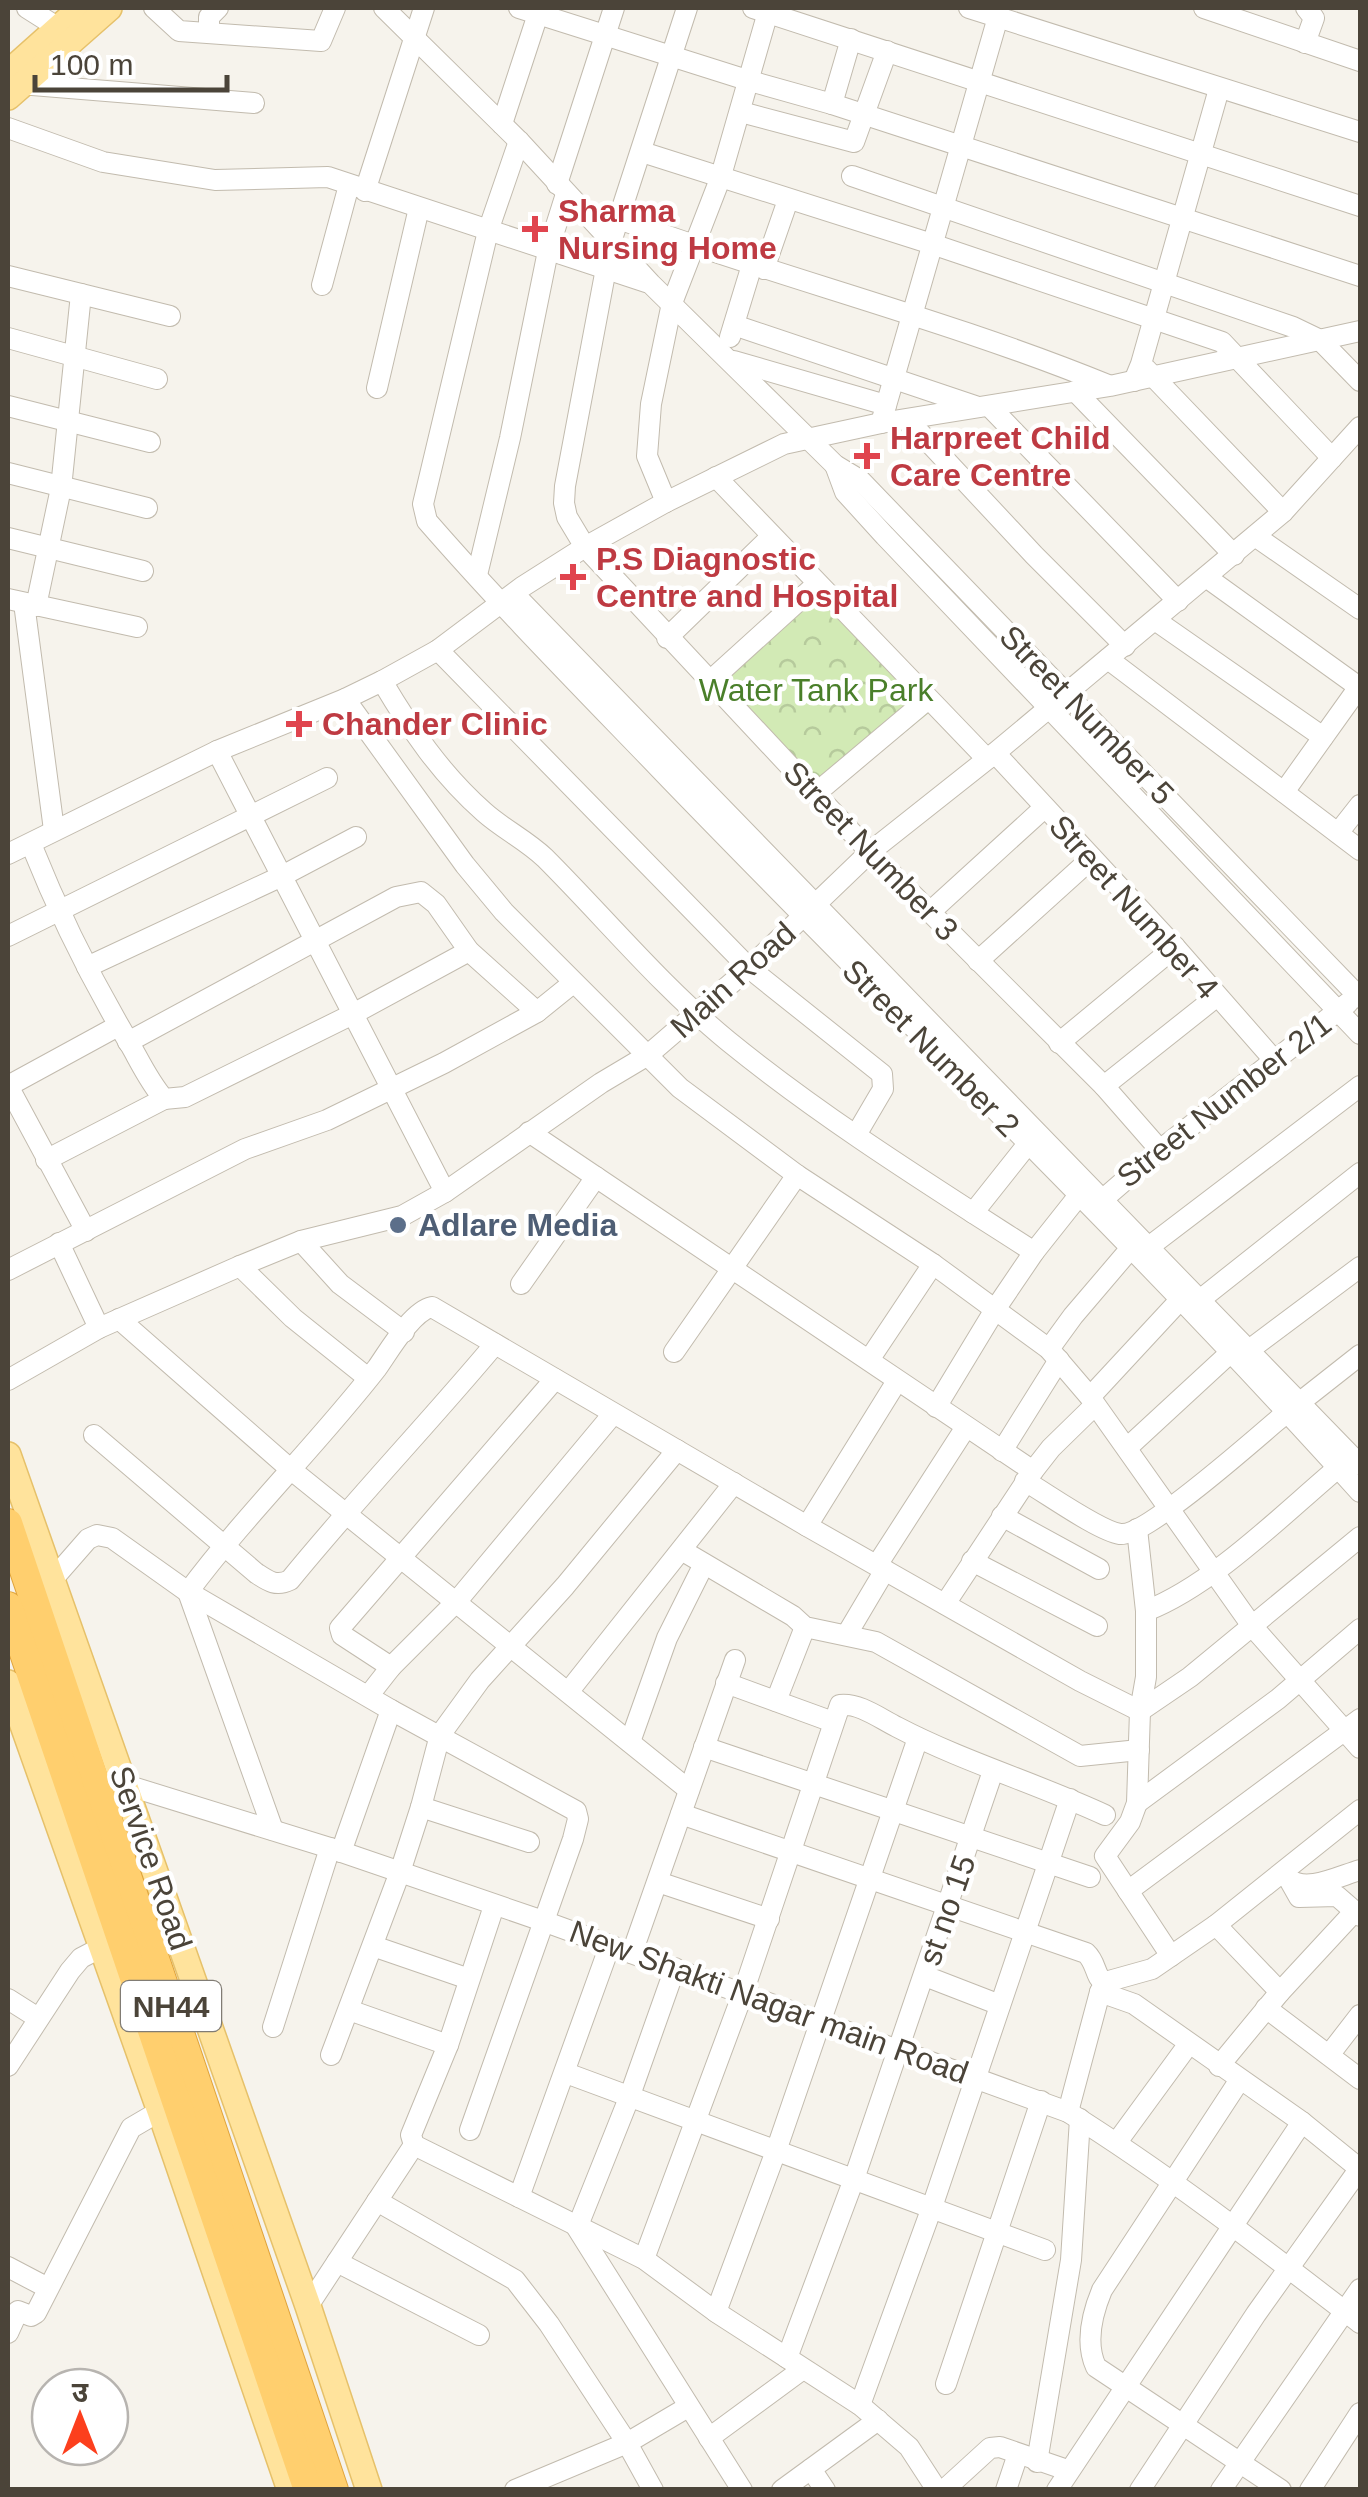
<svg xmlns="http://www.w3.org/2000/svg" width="1368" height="2497" viewBox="0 0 1368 2497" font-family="Arial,'Noto Sans Devanagari',sans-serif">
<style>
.forest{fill:url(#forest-crowns)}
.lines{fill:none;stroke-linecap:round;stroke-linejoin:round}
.minor-casing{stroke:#c2bbae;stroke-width:22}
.major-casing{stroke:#e6c16a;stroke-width:28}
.highway-casing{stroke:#e0a43c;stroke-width:30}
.minor{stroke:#fff;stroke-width:20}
.major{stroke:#ffe39c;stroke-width:25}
.highway{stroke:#ffcf6e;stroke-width:28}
.health-dot{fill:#e0444e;stroke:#fff;stroke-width:4}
.service-dot{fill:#5c6f8a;stroke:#fff;stroke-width:4}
.labels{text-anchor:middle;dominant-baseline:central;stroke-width:9;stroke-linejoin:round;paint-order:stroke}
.shield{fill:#fff;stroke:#817c74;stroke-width:2.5}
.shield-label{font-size:30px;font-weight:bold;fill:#4b4439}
.health-label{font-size:32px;font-weight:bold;fill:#be3a42;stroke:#fff;text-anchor:start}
.park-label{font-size:32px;fill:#4a7f2a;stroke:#fff}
.street-label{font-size:32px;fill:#4b4439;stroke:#fff}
.service-label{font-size:32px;font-weight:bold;fill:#4e5e75;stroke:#fff;text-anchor:start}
</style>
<defs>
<pattern id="forest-crowns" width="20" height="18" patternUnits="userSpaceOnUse" patternTransform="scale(2.5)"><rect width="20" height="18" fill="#d2eab5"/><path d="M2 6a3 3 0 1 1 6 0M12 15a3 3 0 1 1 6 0" fill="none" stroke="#b6ca9c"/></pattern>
</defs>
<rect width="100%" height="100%" fill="#f6f3ec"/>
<path class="forest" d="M819 595 929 713 826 795 720 681Z"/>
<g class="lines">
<defs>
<g id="minor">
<path d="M27 8 57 27"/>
<path d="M154 8 179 31 321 41 335 8"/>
<path d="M384 8 519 141 651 284 835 465 860 480 1360 998"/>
<path d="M519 8 750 81 832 104 851 39"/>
<path d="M687 8 611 242 565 486 564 503 567 517 585 547 870 852 1104 1086 1160 1150"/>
<path d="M753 8 1360 206"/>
<path d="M969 8 1360 132"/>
<path d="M1204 8 1360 61"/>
<path d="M209 32V17L218 8"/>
<path d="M1305 43 1314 18 1306 8"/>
<path d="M20 84 254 103"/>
<path d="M832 104 1360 276"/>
<path d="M741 112 854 142 887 51"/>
<path d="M502 124 540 8"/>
<path d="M8 128 103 162 215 180 328 177 646 282"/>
<path d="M519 141 488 231 423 504 427 521C501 606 581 687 660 769 893 1011 1136 1243 1360 1492"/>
<path d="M642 152 932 244 1222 342 1332 458"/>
<path d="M852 176 1293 327 1320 340 1360 381"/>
<path d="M557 184 614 8"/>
<path d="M365 191 424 8"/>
<path d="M619 219C781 278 949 320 1108 385"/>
<path d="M764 269 788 200"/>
<path d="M8 276 170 316"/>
<path d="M322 285 349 185"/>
<path d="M734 325 978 407"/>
<path d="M730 337 752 265"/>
<path d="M8 338 157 379"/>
<path d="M734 361 886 405"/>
<path d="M1146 369 1283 512"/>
<path d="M1134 381 1141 364 1219 89"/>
<path d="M377 388 419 208"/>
<path d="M1075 391 1234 555"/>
<path d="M8 406 150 442"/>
<path d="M990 407 1178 601"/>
<path d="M908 420 1034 555 1125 646"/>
<path d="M881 423 998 17"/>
<path d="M835 465 845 492 885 536 1360 1034"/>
<path d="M8 473 147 508"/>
<path d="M716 477 987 759"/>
<path d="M666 502 647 456 651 404 672 303 720 179 768 12"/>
<path d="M1255 536 1360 609"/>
<path d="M8 538 143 571"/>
<path d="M477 575 510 438 548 251 566 194"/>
<path d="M1206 577 1359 687 1284 792"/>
<path d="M514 594 1360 1465"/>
<path d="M8 599 137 627"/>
<path d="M24 603 54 830"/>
<path d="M36 606 61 488 81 294"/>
<path d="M1155 620 1323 737"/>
<path d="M667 638 771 537"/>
<path d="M438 650 749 968 882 1074 883 1089 856 1135"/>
<path d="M1108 659 1360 850"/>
<path d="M382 681C411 730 441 774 484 812 503 829 526 840 545 858 605 918 661 986 728 1041 824 1119 930 1185 1034 1252L1080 1194"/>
<path d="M709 682 817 584"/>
<path d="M345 699 465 865 504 912 680 1088 797 1175 933 1264 1049 1349 1090 1397 1252 1626 1360 1748"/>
<path d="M217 751 445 1192"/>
<path d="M995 753 1175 947 1274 1060"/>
<path d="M815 794 928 699"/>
<path d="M1338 833 1360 805"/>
<path d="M31 844C59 914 92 981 131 1046 141 1064 150 1083 164 1099L185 1097 353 1014 469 951"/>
<path d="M8 854 217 751 345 699 382 681 438 650 522 587 585 547 666 502 784 444 881 423 1110 386 1360 331"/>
<path d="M930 912 1044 808"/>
<path d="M8 936 327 778"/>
<path d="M978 961 1092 858"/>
<path d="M87 967 282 876 356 837"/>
<path d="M128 1042 396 897 421 892 436 904 469 951 537 1012"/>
<path d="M1059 1043 1175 947"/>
<path d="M8 1086 86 1231"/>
<path d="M8 1086 118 1026"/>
<path d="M1104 1086 1216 997"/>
<path d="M529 1132 1033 1471"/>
<path d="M46 1160 164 1099"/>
<path d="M1094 1207 1160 1150 1348 1003"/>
<path d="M973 1213 1027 1145"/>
<path d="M301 1241 340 1284 404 1332"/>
<path d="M59 1243 99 1328"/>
<path d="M1150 1246 1360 1086"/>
<path d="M240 1266 293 1318 368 1378"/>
<path d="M8 1270 245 1149 327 1120 444 1063 537 1012 573 983"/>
<path d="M521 1284 596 1177"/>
<path d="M1201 1299 1360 1173"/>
<path d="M119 1319 289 1468 689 1790"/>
<path d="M1049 1349 1073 1316 1131 1248"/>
<path d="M1249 1350 1360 1267"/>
<path d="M674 1352 797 1175"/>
<path d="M869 1360 933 1264"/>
<path d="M8 1380 99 1328 240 1266 301 1241 402 1216 445 1192 601 1083 648 1055 749 968 870 852 995 753 1283 512 1360 427"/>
<path d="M1090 1397 1180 1300"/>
<path d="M1299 1403 1360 1355"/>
<path d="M936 1407 996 1308 1034 1252"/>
<path d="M94 1435 256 1573C268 1581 276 1587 290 1580 356 1499 428 1424 495 1344"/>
<path d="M1127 1448 1230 1353"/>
<path d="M1002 1451 1059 1360"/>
<path d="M1025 1481C1046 1493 1099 1531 1120 1534 1146 1537 1261 1434 1287 1412"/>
<path d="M1002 1516 1099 1569"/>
<path d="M807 1526 897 1381"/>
<path d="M1137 1529 1146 1611V1677L1140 1711 1137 1803 1130 1822 1105 1856 1171 1956"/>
<path d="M683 1551 793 1616 805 1627 876 1642 1080 1756 1139 1750"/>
<path d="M972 1561 1097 1626"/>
<path d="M877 1565 966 1427"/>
<path d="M53 1579 88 1539 97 1535 112 1538 188 1592 391 1710 576 1811 578 1819 573 1839 470 2130"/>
<path d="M945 1604 1033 1471 1051 1448 1095 1405"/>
<path d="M1146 1611C1213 1585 1283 1514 1339 1467"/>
<path d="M847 1634 885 1570"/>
<path d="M391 1667 342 1635 340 1628 555 1379"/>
<path d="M726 1683 833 1722"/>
<path d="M569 1691 734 1483"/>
<path d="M369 1695 391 1667 457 1601 613 1414"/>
<path d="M776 1701 805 1627"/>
<path d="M1140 1711 1190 1677 1360 1537"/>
<path d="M630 1742 667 1638 704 1564"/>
<path d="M704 1747 1090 1877"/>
<path d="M126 1785 330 1848 543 1921 1068 2112C1170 2176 1265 2250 1360 2323"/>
<path d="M1137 1803 1278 1699 1360 1629"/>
<path d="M421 1807 529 1842"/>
<path d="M681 1814 1086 1953C1097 1963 1094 1976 1105 1984"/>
<path d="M273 1830 188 1592C247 1513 317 1445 377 1368 389 1351 412 1311 432 1307L807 1526 1080 1681 1140 1711"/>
<path d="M341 1852 391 1710"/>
<path d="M1288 1878C1305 1894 1339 1876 1360 1870"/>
<path d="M1290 1881 1299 1897 1337 1896 1360 1916"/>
<path d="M658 1882 769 1919"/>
<path d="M1128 1891 1360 1719"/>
<path d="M494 1906 448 2045 411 2135 414 2145 644 2259 716 2312 860 2405 909 2447 937 2490"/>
<path d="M1216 1925 1280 1992"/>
<path d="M373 1946 469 1979"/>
<path d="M632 1953 735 1660"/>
<path d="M675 1968 629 2098 577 2228 742 2490"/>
<path d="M925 1976 1000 2005"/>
<path d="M1100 1992 1109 1981 1152 1969 1216 1925 1360 1810"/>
<path d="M8 1999 38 2018"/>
<path d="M1266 2008 1360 2079"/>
<path d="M349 2010 448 2045"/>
<path d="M273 2027 330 1848"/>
<path d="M331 2055 400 1872 421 1807 440 1735 480 1680 565 1586 677 1450"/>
<path d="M1329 2055 1360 2015"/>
<path d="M8 2066 70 1971 81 1958 102 1947"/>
<path d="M1219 2066 1280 1992 1355 1911"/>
<path d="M566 2073 1045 2250"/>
<path d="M1239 2081 1102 2290C1092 2314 1085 2343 1096 2367L1281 2490"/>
<path d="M1068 2112 1100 1992 1134 2004 1302 2122 1360 2169"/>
<path d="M1117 2142 1188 2045"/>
<path d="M519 2197 610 1945"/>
<path d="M377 2201 515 2280 549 2324 627 2443 653 2490"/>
<path d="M644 2259 743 1993 840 1705C860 1703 879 1718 897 1727 964 1762 1036 1783 1105 1815"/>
<path d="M337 2262 479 2335"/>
<path d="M8 2267 48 2288"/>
<path d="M308 2306 414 2145"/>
<path d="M716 2312 776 2151 918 1738"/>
<path d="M8 2333 18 2311 31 2316 36 2313 131 2128 160 2111"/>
<path d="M787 2358 854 2179 993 1771"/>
<path d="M946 2384 1041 2101"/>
<path d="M860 2405 931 2210 1070 1799"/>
<path d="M709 2438 803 2369"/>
<path d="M1037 2462 1071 2260 1080 2119"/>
<path d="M811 2469 825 2490"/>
<path d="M515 2490 627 2443 688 2407"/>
<path d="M782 2490 878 2420"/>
<path d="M944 2490 990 2448 1000 2447 1067 2470"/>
<path d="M1006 2490 1018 2454"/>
<path d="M1057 2490 1302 2122"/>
<path d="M1140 2490 1256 2314 1360 2168"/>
<path d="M1221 2490 1360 2289"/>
<path d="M1310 2490 1360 2413"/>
</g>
<g id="major">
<path d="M8 73 81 8"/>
<path d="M8 97 109 8"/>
<path d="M8 1455 308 2306 369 2490"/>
<path d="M8 1683 160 2111 290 2490"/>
</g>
<g id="highway">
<path d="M8 1523 334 2490"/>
<path d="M8 1606 308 2490"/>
</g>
</defs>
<use href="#minor" class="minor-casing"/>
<use href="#major" class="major-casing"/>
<use href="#highway" class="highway-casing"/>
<use href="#minor" class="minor"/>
<use href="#major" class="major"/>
<use href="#highway" class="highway"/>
</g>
<g class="health-dot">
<path d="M530 214h10v10h10v10h-10v10h-10v-10h-10v-10h10z"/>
<path d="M862 441h10v10h10v10h-10v10h-10v-10h-10v-10h10z"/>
<path d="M568 562h10v10h10v10h-10v10h-10v-10h-10v-10h10z"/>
<path d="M294 709h10v10h10v10h-10v10h-10v-10h-10v-10h10z"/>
</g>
<circle class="service-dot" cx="398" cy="1225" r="10"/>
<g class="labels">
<rect class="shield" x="121" y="1981" width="100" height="50" rx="8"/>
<g class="shield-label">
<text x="171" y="2006">NH44</text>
</g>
<g class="health-label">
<text x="558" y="211">Sharma<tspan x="558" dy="37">Nursing Home</tspan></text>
<text x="890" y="438">Harpreet Child<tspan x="890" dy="37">Care Centre</tspan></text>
<text x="596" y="559">P.S Diagnostic<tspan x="596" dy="37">Centre and Hospital</tspan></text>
<text x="322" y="724">Chander Clinic</text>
</g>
<g class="park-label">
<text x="816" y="690">Water Tank Park</text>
</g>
<g class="street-label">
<text transform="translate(1087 715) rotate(46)">Street Number 5</text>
<text transform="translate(871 851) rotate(46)">Street Number 3</text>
<text transform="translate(1134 907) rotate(48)">Street Number 4</text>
<text transform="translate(733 980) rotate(-42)">Main Road</text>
<text transform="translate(931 1048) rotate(45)">Street Number 2</text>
<text transform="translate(1224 1100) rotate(-38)">Street Number 2/1</text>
<text transform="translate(151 1858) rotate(71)">Service Road</text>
<text transform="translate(947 1910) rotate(-71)">st no 15</text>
<text transform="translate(769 2002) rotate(20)">New Shakti Nagar main Road</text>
</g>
<g class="service-label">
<text x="418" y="1225">Adlare Media</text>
</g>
</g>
<rect width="1368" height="2497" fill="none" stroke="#4b4439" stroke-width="20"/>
<g transform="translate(80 2417)"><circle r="48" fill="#ffffff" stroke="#b7b4b0" stroke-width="2.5"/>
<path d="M0-8L18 38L0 25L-18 38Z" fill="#fc3f1d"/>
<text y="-15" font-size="28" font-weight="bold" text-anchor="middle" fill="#4b4439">उ</text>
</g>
<path d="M35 75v15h192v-15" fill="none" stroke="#4b4439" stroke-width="5"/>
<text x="50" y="75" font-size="30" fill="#4b4439" stroke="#ffffff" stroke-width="8" paint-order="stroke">100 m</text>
</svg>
